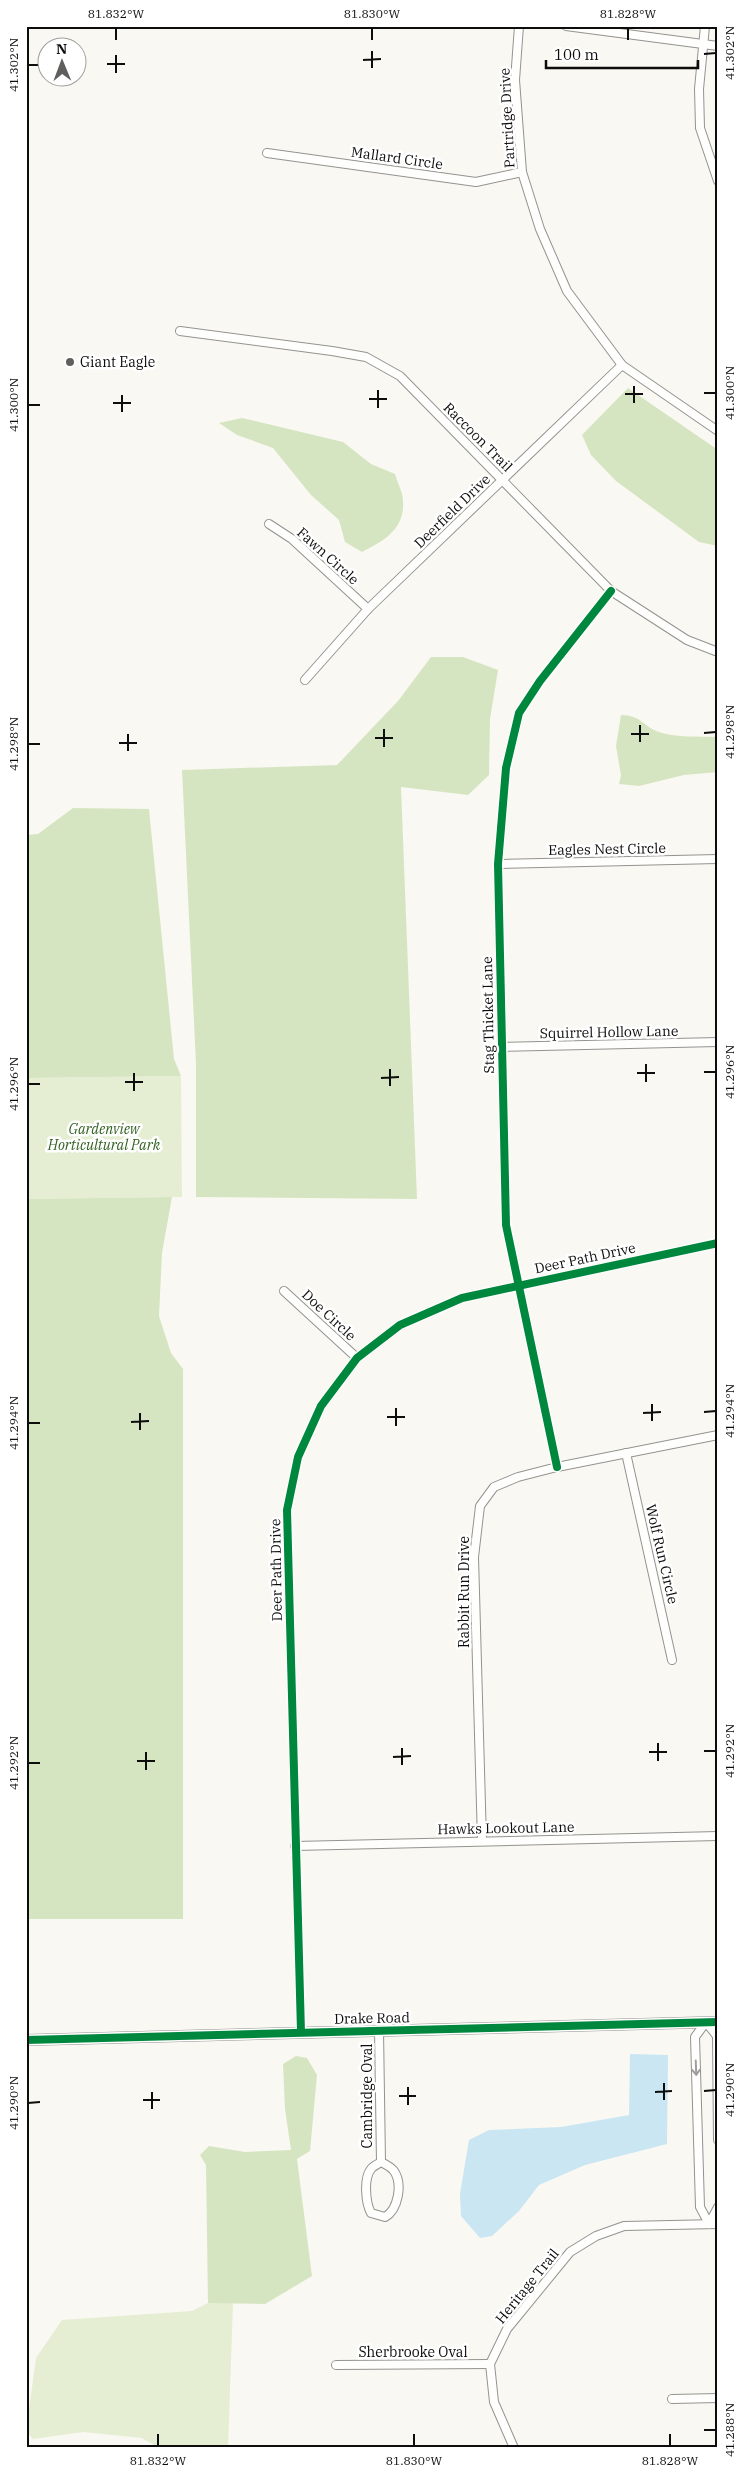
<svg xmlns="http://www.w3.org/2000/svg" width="744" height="2474" viewBox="0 0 744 2474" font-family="'IBM Plex Serif',serif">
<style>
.green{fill:#e5eed3}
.forest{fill:#d6e5c1}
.water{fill:#cae6f3}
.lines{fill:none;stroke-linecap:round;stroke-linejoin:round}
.minor-casing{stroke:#949390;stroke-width:10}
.tertiary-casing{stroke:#949390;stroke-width:12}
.minor{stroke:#fefefd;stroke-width:8}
.tertiary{stroke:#fefefd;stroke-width:10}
.cycleway-casing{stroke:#fff;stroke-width:11}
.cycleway{stroke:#00873e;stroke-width:8}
.oneway{stroke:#9e9e9d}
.ticks{fill:none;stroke:#0d0d0d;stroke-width:2}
.poi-dot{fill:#605f5d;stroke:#fff;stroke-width:2}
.labels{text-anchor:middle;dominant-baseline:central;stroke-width:5;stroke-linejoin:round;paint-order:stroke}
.street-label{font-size:14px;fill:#0d0d0d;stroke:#fff}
.poi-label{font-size:14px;fill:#0d0d0d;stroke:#fff;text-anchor:start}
.park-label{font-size:14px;font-style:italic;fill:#326121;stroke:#fff}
.neatline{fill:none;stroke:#0d0d0d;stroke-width:2}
.ticks-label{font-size:12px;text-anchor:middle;fill:#0d0d0d}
</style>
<rect width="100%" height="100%" fill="#faf8f2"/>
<g class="green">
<path d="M181 1076 182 1197 26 1199V1078Z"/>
<path d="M208 2303H233L228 2448H159L142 2438 83 2432 33 2439 26 2431 36 2358 62 2320 192 2311Z"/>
</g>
<g class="forest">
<path d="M628 388 718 450V546L699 542 616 481 591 455 582 435Z"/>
<path d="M242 418 343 442 371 464 395 474C397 482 403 492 403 501 405 530 383 541 362 552L345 542 339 520 311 495 273 448 237 435 219 423Z"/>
<path d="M431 657H463L498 670 490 719 489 775 468 795 401 787 417 1199 196 1197V1064L182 770 337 765 398 701Z"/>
<path d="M621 715C642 715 643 727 659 732 678 738 699 736 718 737V772L684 775 639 786 619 784 621 775 616 746Z"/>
<path d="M73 808 149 809 174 1059 181 1076 26 1078V835L38 834Z"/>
<path d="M172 1197 162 1253 159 1316 171 1353 183 1369V1919H26V1199Z"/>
<path d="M296 2056 307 2058 317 2075 310 2151 297 2159 312 2276 265 2304 208 2303 206 2165 200 2155 209 2146 245 2152 291 2150 285 2109 283 2064Z"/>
</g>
<path class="water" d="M630 2054 668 2055 667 2144 585 2165 539 2185 519 2211 492 2236 480 2238 461 2216 460 2194 469 2140 489 2130 561 2127 629 2115Z"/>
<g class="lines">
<defs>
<g id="minor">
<path d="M519 26 515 80 522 172 540 229 567 291 622 365 718 431"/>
<path d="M566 26 718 46"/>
<path d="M705 26 699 89 700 128 718 181"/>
<path d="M267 153 476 182 522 172"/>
<path d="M180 331 332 351 366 357 400 376 611 591 687 640 718 652"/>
<path d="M269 524 292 539 368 609"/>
<path d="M305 680 368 609 622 365"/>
<path d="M498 864 718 859"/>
<path d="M501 1047 718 1042"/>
<path d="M284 1291 357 1358"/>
<path d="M626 1453 672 1660"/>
<path d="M557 1467 506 1225 498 864 506 768 519 713 540 681 611 591"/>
<path d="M482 1841 474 1557 480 1506 494 1487 518 1477 557 1467 718 1435"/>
<path d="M295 1846 718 1836"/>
<path d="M379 2030 381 2162C378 2164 373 2166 371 2169 363 2179 366 2204 371 2213L385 2217C398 2210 403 2184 394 2171 391 2167 385 2164 381 2162"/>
<path d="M301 2032 287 1510 298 1457 321 1406 357 1358 400 1325 462 1298 718 1243"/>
<path d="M709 2224 700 2207 695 2037 706 2022 717 2036 718 2140"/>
<path d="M709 2224 718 2207"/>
<path d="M336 2365 490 2364"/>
<path d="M672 2399 718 2398"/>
<path d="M514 2448 494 2402 490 2364 507 2329 570 2252 596 2236 624 2226 718 2224"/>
</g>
<path id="tertiary" d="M26 2040 718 2022"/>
</defs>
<use href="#minor" class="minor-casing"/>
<use href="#tertiary" class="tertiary-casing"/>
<use href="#minor" class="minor"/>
<use href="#tertiary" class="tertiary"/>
<defs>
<g id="cycleway">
<path d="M557 1467 506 1225 498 864 506 768 519 713 540 681 611 591"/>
<path d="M301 2032 287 1510 298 1457 321 1406 357 1358 400 1325 462 1298 718 1243"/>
<path d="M26 2040 718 2022"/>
</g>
</defs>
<use href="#cycleway" class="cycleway-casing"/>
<use href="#cycleway" class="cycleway"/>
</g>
<defs><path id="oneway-shaft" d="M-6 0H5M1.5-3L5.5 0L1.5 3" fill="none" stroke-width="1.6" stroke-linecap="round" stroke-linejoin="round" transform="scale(1.25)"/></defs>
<use class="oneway" href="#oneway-shaft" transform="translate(696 2068) rotate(88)"/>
<path class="ticks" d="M116 28V40M372 28V40M628 28V40M372 51V68M704 54 716 53M116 55V73M363 60 381 59M107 64H125M28 65H40M634 386V403M378 390V408M704 393H716M625 394H643M122 395V412M369 399H387M113 403H131M28 405H40M640 725V742M384 729V747M704 733 716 732M128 734V751M631 734H649M375 738H393M119 743H137M28 744H40M646 1064V1082M390 1069V1086M704 1072H716M134 1073V1091M637 1073H655M381 1078 399 1077M125 1082H143M28 1084H40M652 1404V1421M396 1408V1426M704 1412 716 1411M140 1413V1430M643 1413 661 1412M387 1417H405M131 1422 149 1421M28 1423H40M658 1743V1761M402 1748V1765M704 1751H716M146 1752V1770M649 1752H667M393 1757 411 1756M137 1761H155M28 1763H40M664 2083V2100M408 2087V2105M704 2091 716 2090M152 2092V2109M655 2092 672 2091M399 2096H416M143 2100H160M28 2103 40 2102M704 2430H716M158 2434V2446M414 2434V2446M670 2434V2446"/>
<circle class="poi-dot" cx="70" cy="362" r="5"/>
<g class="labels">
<g class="street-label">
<text transform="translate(507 118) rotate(-93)">Partridge Drive</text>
<text transform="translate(397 158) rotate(8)">Mallard Circle</text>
<text transform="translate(478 437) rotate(45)">Raccoon Trail</text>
<text transform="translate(452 511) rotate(-44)">Deerfield Drive</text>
<text transform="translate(328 556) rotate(42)">Fawn Circle</text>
<text transform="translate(607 849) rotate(-1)">Eagles Nest Circle</text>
<text transform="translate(488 1015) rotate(-91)">Stag Thicket Lane</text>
<text transform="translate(609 1032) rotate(-1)">Squirrel Hollow Lane</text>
<text transform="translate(585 1258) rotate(-12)">Deer Path Drive</text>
<text transform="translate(329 1315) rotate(43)">Doe Circle</text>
<text transform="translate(662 1554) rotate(77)">Wolf Run Circle</text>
<text transform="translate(276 1570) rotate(-91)">Deer Path Drive</text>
<text transform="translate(464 1592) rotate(-90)">Rabbit Run Drive</text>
<text transform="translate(506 1828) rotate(-1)">Hawks Lookout Lane</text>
<text transform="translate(372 2018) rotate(-1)">Drake Road</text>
<text transform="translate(367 2096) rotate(-90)">Cambridge Oval</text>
<text transform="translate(527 2286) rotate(-51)">Heritage Trail</text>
<text x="413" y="2352">Sherbrooke Oval</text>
</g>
<g class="poi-label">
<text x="80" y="362">Giant Eagle</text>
</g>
<g class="park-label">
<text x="104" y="1129">Gardenview<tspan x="104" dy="16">Horticultural Park</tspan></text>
</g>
</g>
<rect width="744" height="2474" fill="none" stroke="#ffffff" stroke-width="55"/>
<g transform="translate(62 62) rotate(359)"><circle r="24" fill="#ffffff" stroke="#9e9e9e"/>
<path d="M0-4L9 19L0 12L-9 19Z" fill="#605f5d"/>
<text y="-8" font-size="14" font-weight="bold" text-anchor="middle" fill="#0d0d0d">N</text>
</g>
<path d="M546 60v8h152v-8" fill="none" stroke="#0d0d0d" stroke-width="2.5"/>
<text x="554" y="60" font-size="15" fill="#0d0d0d" stroke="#ffffff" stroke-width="4" paint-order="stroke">100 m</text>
<rect x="28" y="28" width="688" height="2418" class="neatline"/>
<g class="ticks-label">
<text x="116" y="18">81.832°W</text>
<text x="372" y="18">81.830°W</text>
<text x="628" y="18">81.828°W</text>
<text transform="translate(730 53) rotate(-90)" y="4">41.302°N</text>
<text transform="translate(14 65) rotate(-90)" y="4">41.302°N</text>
<text transform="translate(730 393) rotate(-90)" y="4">41.300°N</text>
<text transform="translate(14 405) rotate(-90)" y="4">41.300°N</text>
<text transform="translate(730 732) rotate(-90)" y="4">41.298°N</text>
<text transform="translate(14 744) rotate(-90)" y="4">41.298°N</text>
<text transform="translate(730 1072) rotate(-90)" y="4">41.296°N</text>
<text transform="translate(14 1084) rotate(-90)" y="4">41.296°N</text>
<text transform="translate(730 1411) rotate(-90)" y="4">41.294°N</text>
<text transform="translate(14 1423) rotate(-90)" y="4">41.294°N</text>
<text transform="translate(730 1751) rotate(-90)" y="4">41.292°N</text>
<text transform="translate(14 1763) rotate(-90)" y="4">41.292°N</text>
<text transform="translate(730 2090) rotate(-90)" y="4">41.290°N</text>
<text transform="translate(14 2103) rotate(-90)" y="4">41.290°N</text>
<text transform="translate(730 2430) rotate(-90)" y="4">41.288°N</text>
<text x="158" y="2465">81.832°W</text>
<text x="414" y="2465">81.830°W</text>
<text x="670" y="2465">81.828°W</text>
</g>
</svg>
